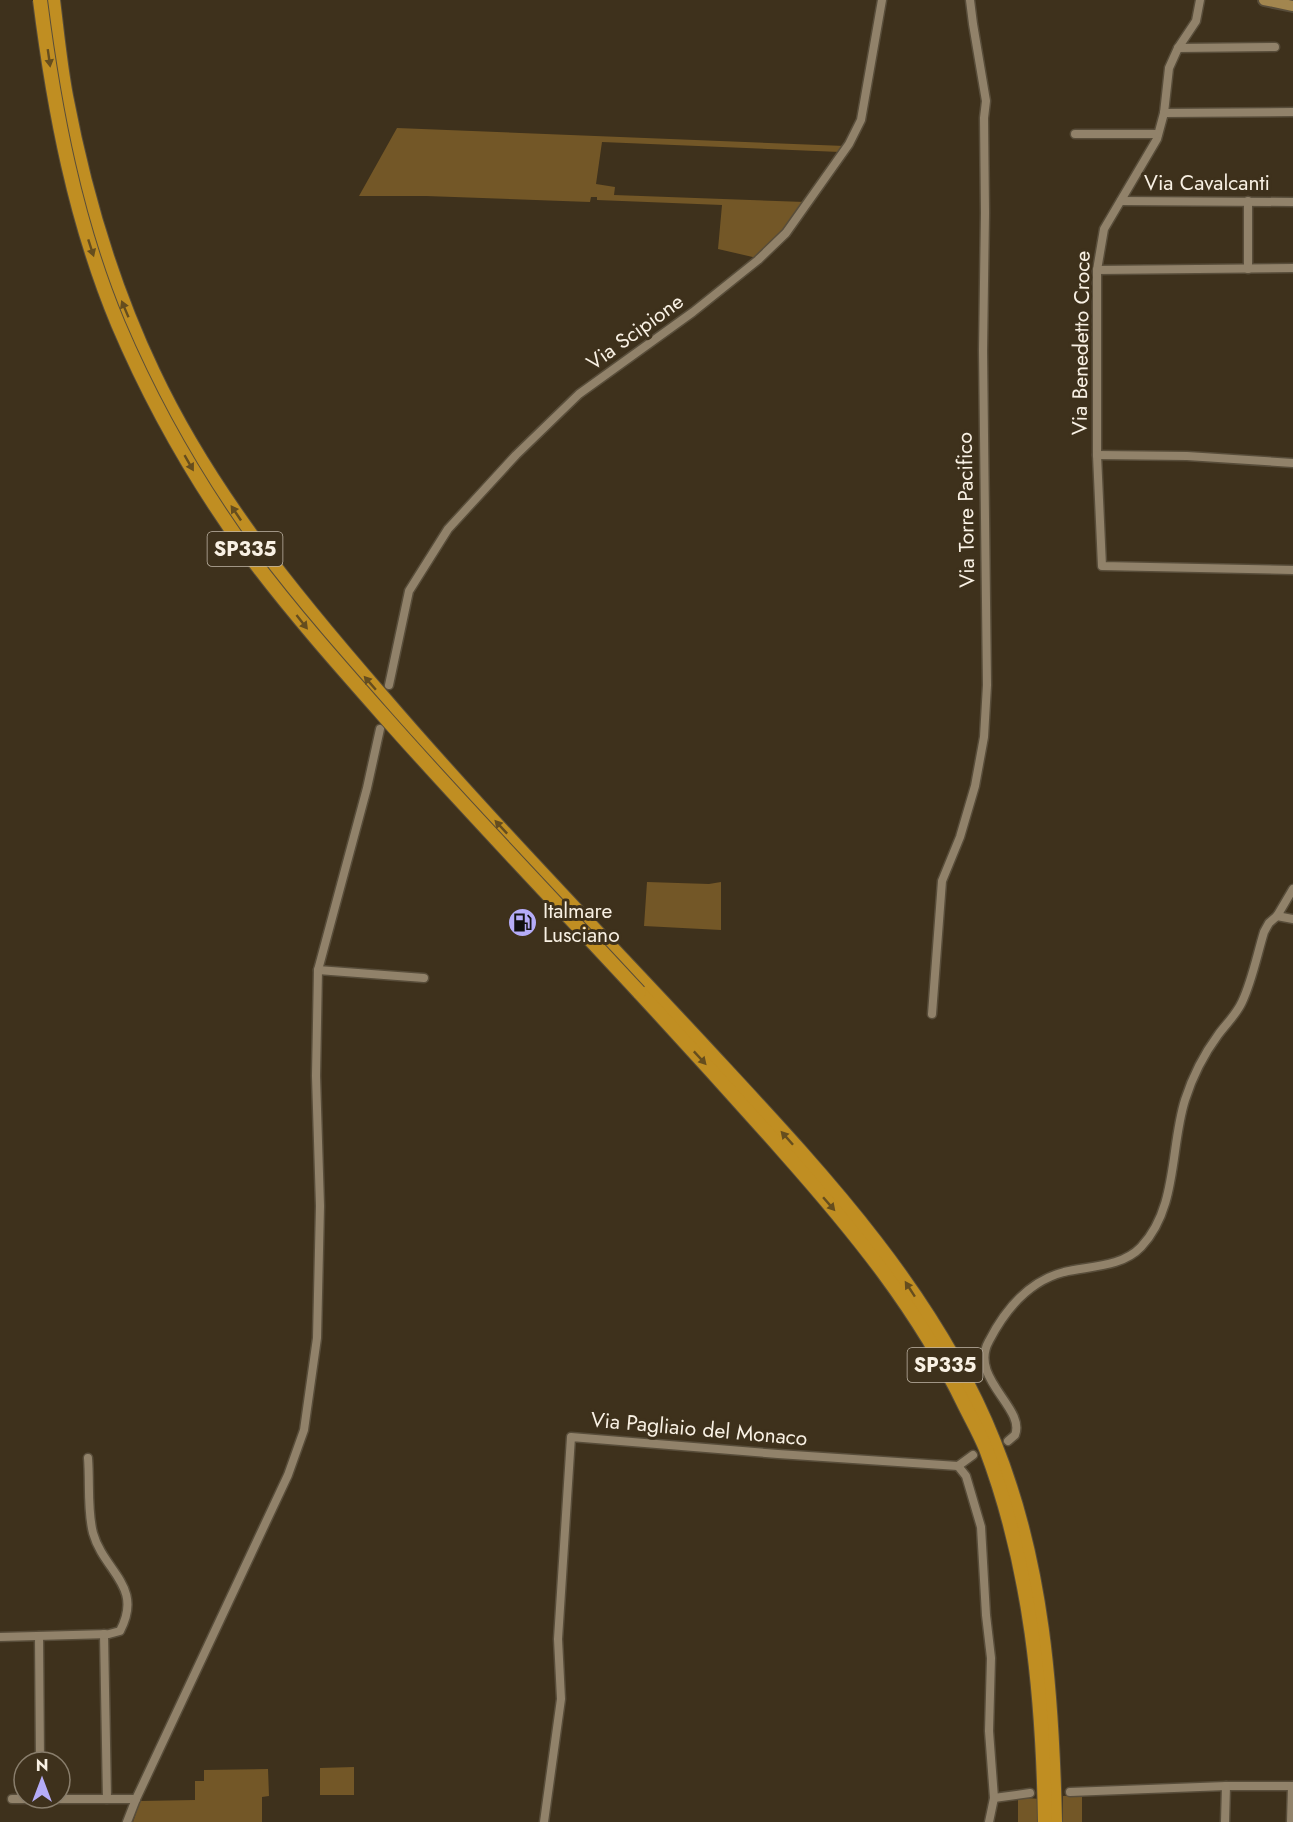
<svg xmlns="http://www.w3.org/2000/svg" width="1293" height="1822" viewBox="0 0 1293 1822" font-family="Jost,sans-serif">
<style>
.green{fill:#735727}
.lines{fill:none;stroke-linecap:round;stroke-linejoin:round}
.minor-casing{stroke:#584d3a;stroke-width:11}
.secondary-casing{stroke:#584d3a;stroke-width:14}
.trunk-casing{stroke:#584d3a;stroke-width:16}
.minor{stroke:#91826a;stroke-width:8}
.secondary{stroke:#a2864f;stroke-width:10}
.trunk{stroke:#c08e22;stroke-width:14}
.trunk-bridge-casing{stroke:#584d3a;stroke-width:16;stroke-linecap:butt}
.trunk-bridge{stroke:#c08e22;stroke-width:14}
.oneway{fill:#654d1e}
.labels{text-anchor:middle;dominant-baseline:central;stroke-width:6;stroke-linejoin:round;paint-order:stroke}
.shield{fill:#3e311c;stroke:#c1b7a8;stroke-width:1.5}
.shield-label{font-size:20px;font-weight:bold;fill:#f9f1e4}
.street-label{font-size:21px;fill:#f9f1e4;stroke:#3e311c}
.poi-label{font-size:21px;fill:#f9f1e4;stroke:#3e311c;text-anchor:start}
</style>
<rect width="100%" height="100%" fill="#3e311c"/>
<g class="green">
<path d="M397 128 845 146 840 152 602 142 596 184 615 187 614 195 805 202 783 232 757 258 718 249 722 205 597 200V197H591L590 202 426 196H359Z"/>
<path d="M647 882 709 884 721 882V930L644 926Z"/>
<path d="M354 1767V1795H320V1768Z"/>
<path d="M268 1769 269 1796 262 1797V1822H133L140 1801 195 1800V1781H204V1770Z"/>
<path d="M1082 1795V1822H1063V1796Z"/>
<path d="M1027 1798 1040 1799V1822H1018V1799Z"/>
</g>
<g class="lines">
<defs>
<g id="minor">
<path d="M1200 0 1196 21 1178 48 1169 68 1164 113 1157 139 1104 229 1097 270V455L1102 566 1293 570"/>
<path d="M1178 48 1275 47"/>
<path d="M1164 113 1293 112"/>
<path d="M1075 134H1158"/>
<path d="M1121 201 1293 202"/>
<path d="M1248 269V201"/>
<path d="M1097 270 1293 268"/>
<path d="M1097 455 1187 456 1293 463"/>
<path d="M389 685 409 591 448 529 516 455 579 394 693 312 758 260 786 233 849 144 861 120 882 0"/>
<path d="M1277 916 1293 919"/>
<path d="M318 970 424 978"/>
<path d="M932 1014 942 881 960 837 975 786 984 737 987 685 983 351 985 213 984 118 986 101 973 24 970 0"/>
<path d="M1008 1441 1015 1435C1026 1408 968 1378 989 1341 1005 1310 1029 1281 1064 1272 1090 1266 1122 1267 1141 1247 1178 1208 1170 1147 1185 1100 1192 1078 1204 1054 1218 1035 1226 1024 1236 1015 1242 1002 1252 981 1257 955 1264 932L1269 923 1277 916 1293 889"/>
<path d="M958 1466 966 1476 981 1527 986 1615 991 1658 989 1731 994 1798 989 1822"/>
<path d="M958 1466 973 1455"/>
<path d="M104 1634 107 1799"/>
<path d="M39 1636 40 1762"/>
<path d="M0 1637 109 1634 120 1631C144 1586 104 1572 93 1533 87 1510 90 1483 88 1458"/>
<path d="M1070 1792 1226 1786H1293"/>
<path d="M994 1798 1030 1793"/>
<path d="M12 1799H136"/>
<path d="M127 1822 136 1799 288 1475 304 1430 317 1338 320 1206 316 1076 318 970 367 788 380 729"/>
<path d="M544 1822 561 1699 558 1639 571 1437 778 1454 958 1466"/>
<path d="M1225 1822 1226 1786"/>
<path d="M1291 1822 1292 1786"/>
</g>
<path id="secondary" d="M1264 0 1293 6"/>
<g id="trunk">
<path d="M53 0C57 32 60 64 66 96 84 191 111 284 153 372 210 493 295 596 382 696 485 816 595 929 703 1045 813 1164 933 1288 994 1442 1043 1563 1052 1693 1055 1822"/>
<path d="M639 992C688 1045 736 1098 784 1152 854 1231 919 1310 965 1406 972 1420 980 1434 986 1449 1031 1568 1043 1696 1045 1822"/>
</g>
</defs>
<use href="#minor" class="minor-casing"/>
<use href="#secondary" class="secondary-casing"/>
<use href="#trunk" class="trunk-casing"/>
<use href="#minor" class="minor"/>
<use href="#secondary" class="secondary"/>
<use href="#trunk" class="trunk"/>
<defs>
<path id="trunk-bridge" d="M40 0C54 110 75 221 118 324 152 404 199 486 250 556 292 612 338 664 384 716 467 810 554 900 639 992"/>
</defs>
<use href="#trunk-bridge" class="trunk-bridge-casing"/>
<use href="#trunk-bridge" class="trunk-bridge"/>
</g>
<defs><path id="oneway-solid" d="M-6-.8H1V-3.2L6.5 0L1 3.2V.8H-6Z" transform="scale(1.5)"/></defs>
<g class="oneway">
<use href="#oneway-solid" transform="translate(49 58) rotate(82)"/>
<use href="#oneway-solid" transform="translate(91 248) rotate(72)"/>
<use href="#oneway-solid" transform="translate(125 309) rotate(-113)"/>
<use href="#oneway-solid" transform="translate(189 463) rotate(60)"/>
<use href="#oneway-solid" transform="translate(236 513) rotate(-124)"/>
<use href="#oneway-solid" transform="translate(302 622) rotate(52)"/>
<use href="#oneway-solid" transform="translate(370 683) rotate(-131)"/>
<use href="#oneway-solid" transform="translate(501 827) rotate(-133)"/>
<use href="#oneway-solid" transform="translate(700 1058) rotate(47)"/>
<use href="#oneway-solid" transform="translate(787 1138) rotate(-132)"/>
<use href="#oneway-solid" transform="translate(829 1204) rotate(49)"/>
<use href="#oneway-solid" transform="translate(910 1289) rotate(-123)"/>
</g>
<defs>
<symbol id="fuel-disc" viewBox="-11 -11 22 22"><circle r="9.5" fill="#b5acf8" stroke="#3e311c"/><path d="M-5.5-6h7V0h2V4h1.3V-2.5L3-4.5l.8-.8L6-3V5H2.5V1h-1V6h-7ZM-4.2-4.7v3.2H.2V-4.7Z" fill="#111"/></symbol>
</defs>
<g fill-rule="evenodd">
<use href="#fuel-disc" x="506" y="906" width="33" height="33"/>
</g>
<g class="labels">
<g class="shield">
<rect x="207.5" y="532" width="75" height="34" rx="4.5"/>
<rect x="907.5" y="1348" width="75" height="34" rx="4.5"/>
</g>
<g class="shield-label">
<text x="245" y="549">SP335</text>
<text x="945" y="1365">SP335</text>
</g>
<g class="street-label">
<text x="1207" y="183">Via Cavalcanti</text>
<text transform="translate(635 332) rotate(-36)">Via Scipione</text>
<text transform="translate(1081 343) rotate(-89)">Via Benedetto Croce</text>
<text transform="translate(966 510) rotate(-91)">Via Torre Pacifico</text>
<text transform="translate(699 1429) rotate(5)">Via Pagliaio del Monaco</text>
</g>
<g class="poi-label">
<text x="543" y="911">Italmare<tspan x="543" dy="24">Lusciano</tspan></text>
</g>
</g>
<g transform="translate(42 1780)"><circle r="28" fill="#3e311c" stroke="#897e6c" stroke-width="1.5"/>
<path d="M0-4.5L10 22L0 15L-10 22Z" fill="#b5acf8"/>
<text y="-9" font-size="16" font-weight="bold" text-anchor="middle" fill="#f9f1e4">N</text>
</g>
</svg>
